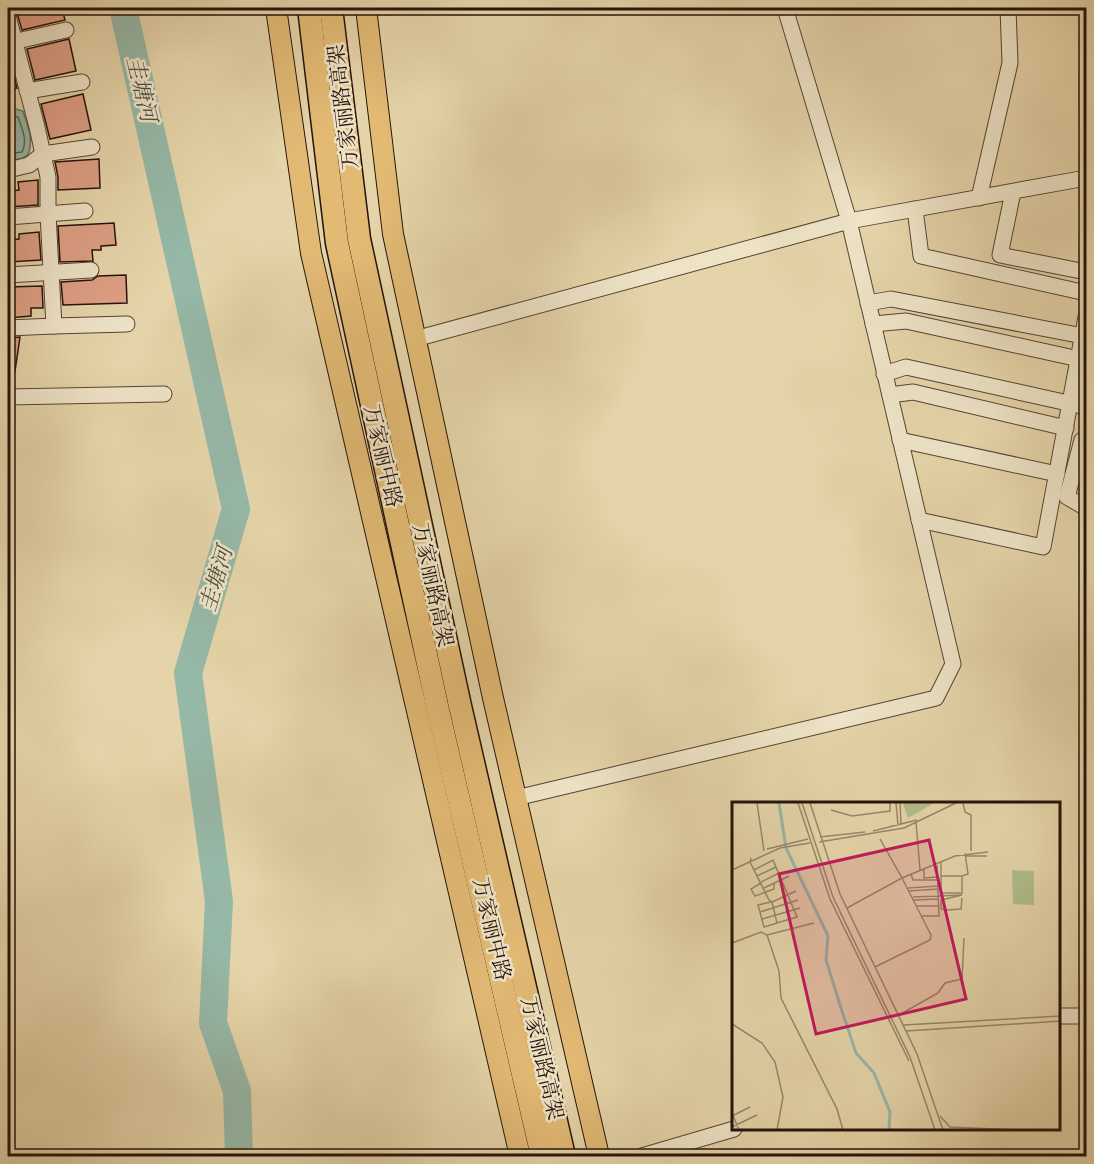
<svg xmlns="http://www.w3.org/2000/svg" width="1094" height="1164" viewBox="0 0 1094 1164" font-family="'IM FELL Great Primer','Noto Serif SC',serif">
<style>
.water{fill:#96b8a7;stroke:#697669;stroke-width:1.5}
.lines{fill:none;stroke-linecap:round;stroke-linejoin:round}
.shore{stroke:#5e6659;stroke-width:1.5}
.river{stroke:#96b8a7;stroke-width:28}
.building{fill:#de9f85;stroke:#25130b;stroke-width:1.5}
.minor-casing{stroke:#554332;stroke-width:17}
.major-casing{stroke:#25130b;stroke-width:22}
.highway-casing{stroke:#25130b;stroke-width:25}
.minor{stroke:#eee3c7;stroke-width:15}
.major{stroke:#e2ba74;stroke-width:20}
.highway{stroke:#e2ba74;stroke-width:22}
.labels{text-anchor:middle;dominant-baseline:central;stroke-width:5;stroke-linejoin:round;paint-order:stroke}
.street-label{font-size:21px;fill:#25130b;stroke:#eee3c7}
.water-label{font-size:22px;font-style:italic;fill:#4d4d42;stroke:#eee3c7}
.inset-river{fill:none;stroke:#96b8a7;stroke-width:3}
.inset-road{fill:none;stroke:#98876a;stroke-width:1.5}
.view{fill:#c2185b;fill-opacity:0.15;stroke:#c2185b;stroke-width:3}
.inset-edge{fill:none;stroke:#25130b;stroke-width:3}
</style>
<rect width="100%" height="100%" fill="#e5d4a9"/>
<filter id="stains"><feTurbulence type="fractalNoise" baseFrequency=".00333" numOctaves="4"/><feColorMatrix values="0 0 0 0 .2 0 0 0 0 .09 0 0 0 0 .02 0 0 0 .5 -.17"/></filter>
<radialGradient id="worn" r=".72"><stop offset=".6" stop-color="#630" stop-opacity="0"/><stop offset="1" stop-color="#630" stop-opacity=".3"/></radialGradient>
<path class="water" d="M8 108H12L23 111C28 128 34 138 28 155L21 159 9 160 8 158Z"/>
<g class="lines">
<path class="shore" d="M8 114 18 117C22 129 28 140 22 152L8 154"/>
<path class="river" d="M123 8 236 509 188 673 219 901 213 1023 237 1091 239 1156"/>
</g>
<g class="building">
<path d="M12 8H62L65 20 22 30 17 13Z"/>
<path d="M69 39 76 71 35 80 27 49Z"/>
<path d="M8 53 17 88 8 91Z"/>
<path d="M83 94 91 130 50 139 41 104Z"/>
<path d="M99 159 100 188 58 190V177L55 162Z"/>
<path d="M38 180V205L8 207V191L19 190 18 182Z"/>
<path d="M114 223 116 245 101 246V250H92L93 261 60 262 58 226Z"/>
<path d="M39 232 41 260 8 262V240L19 239V234Z"/>
<path d="M126 275 127 303 63 305 61 282 92 280 98 276Z"/>
<path d="M42 286 43 308H31V316L8 318V287Z"/>
<path d="M20 337 15 371H8V338Z"/>
</g>
<g class="lines">
<defs>
<g id="minor">
<path d="M8 16 37 127 48 177V214L54 326 8 328"/>
<path d="M8 43 66 30"/>
<path d="M27 91 82 82"/>
<path d="M8 170 29 165 43 154 92 147"/>
<path d="M1013 192 1000 255 1086 272"/>
<path d="M979 198 1010 63 1008 8"/>
<path d="M915 209 921 256 1086 293"/>
<path d="M8 217 85 211"/>
<path d="M8 275 91 270"/>
<path d="M868 303 891 299 1083 336"/>
<path d="M873 324 906 321 1079 359"/>
<path d="M54 326 127 324"/>
<path d="M415 339 849 221 785 8"/>
<path d="M884 374 906 367 1086 407"/>
<path d="M890 395 913 392 1066 428"/>
<path d="M8 397 164 394"/>
<path d="M1086 438 1082 440 1067 497 1086 508"/>
<path d="M900 440 1057 474"/>
<path d="M919 520 1043 547 1086 317"/>
<path d="M516 798 936 698 953 664 849 221 1086 178"/>
<path d="M1060 1016H1086"/>
<path d="M642 1156 734 1129"/>
</g>
<g id="major">
<path d="M276 8 311 253 520 1156"/>
<path d="M366 8 393 234 493 698 599 1156"/>
</g>
<g id="highway">
<path d="M309 8 337 243 438 710 542 1156"/>
<path d="M331 8 359 239 460 706 564 1156"/>
</g>
</defs>
<use href="#minor" class="minor-casing"/>
<use href="#major" class="major-casing"/>
<use href="#highway" class="highway-casing"/>
<use href="#minor" class="minor"/>
<use href="#major" class="major"/>
<use href="#highway" class="highway"/>
</g>
<g class="labels">
<g class="street-label">
<text transform="translate(343 107) rotate(-97)">万家丽路高架</text>
<text transform="translate(383 456) rotate(77)">万家丽中路</text>
<text transform="translate(433 585) rotate(78)">万家丽路高架</text>
<text transform="translate(492 929) rotate(77)">万家丽中路</text>
<text transform="translate(542 1058) rotate(77)">万家丽路高架</text>
</g>
<g class="water-label">
<text transform="translate(142 89) rotate(77)">圭塘河</text>
<text transform="translate(216 579) rotate(-74)">圭塘河</text>
</g>
</g>
<g transform="translate(732 802)">
<rect width="328" height="328" fill="#e5d4a9"/>
<path d="M171 1H202L176 16ZM280 68 302 69V103L281 102Z" fill="#b0be8c"/>
<path class="inset-river" d="M47 1 54 46 96 134 94 158 109 206 124 251 142 271 158 310 157 328"/>
<path class="inset-road" d="M25 1 32 49M66 1 98 97 177 259M70 1 101 95 178 255 203 328M78 1 108 92 185 252 211 328M164 1 166 23M168 1 169 23M231 1 233 10 239 13V49M99 8 120 14 158 9V1M184 20 188 68M141 29 185 18M88 35 133 30M87 40 172 26 224 1M35 47 76 37M233 54H255M19 56 18 60 37 98 40 100 45 121 65 115 41 58 22 68M209 59V91H230V74H209M192 66V76L205 75M0 68 48 46 78 41M179 72 181 78H206M25 74 44 65M230 74 236 72 233 51M29 80 47 71M29 81 19 87 23 94 42 87V82M32 86 57 74M176 86 206 84M177 89 206 87M181 95 230 93 209 98V107L214 108 229 107 230 96M182 98 207 97M39 100 26 103 32 125 45 121M40 100 64 89M185 104H207M115 106 170 76 148 37M28 110 66 98M189 114H207L205 61M30 117 68 106M35 133 47 169 49 196 105 307 111 328M0 141 29 130 35 133 82 121M143 165 198 138 199 133 170 76 223 54 256 50M167 213 206 191 213 181 230 177 232 136M0 222 30 241 43 260 51 295 45 328M172 223 329 214M174 229 329 219M0 311 7 328M0 314 18 305M208 314 218 325 287 328M0 325 25 313"/>
<path class="view" d="M197 38 234 197 84 232 47 72Z"/>
<rect width="328" height="328" class="inset-edge"/>
</g>
<rect width="1094" height="1164" fill="none" stroke="#e5d4a9" stroke-width="30"/>
<rect x="9" y="9" width="1076" height="1146" fill="none" stroke="#25130b" stroke-width="3"/>
<rect x="15" y="15" width="1064" height="1134" fill="none" stroke="#25130b" stroke-width="1.5"/>
<rect width="100%" height="100%" filter="url(#stains)"/>
<rect width="100%" height="100%" fill="url(#worn)"/>
</svg>
